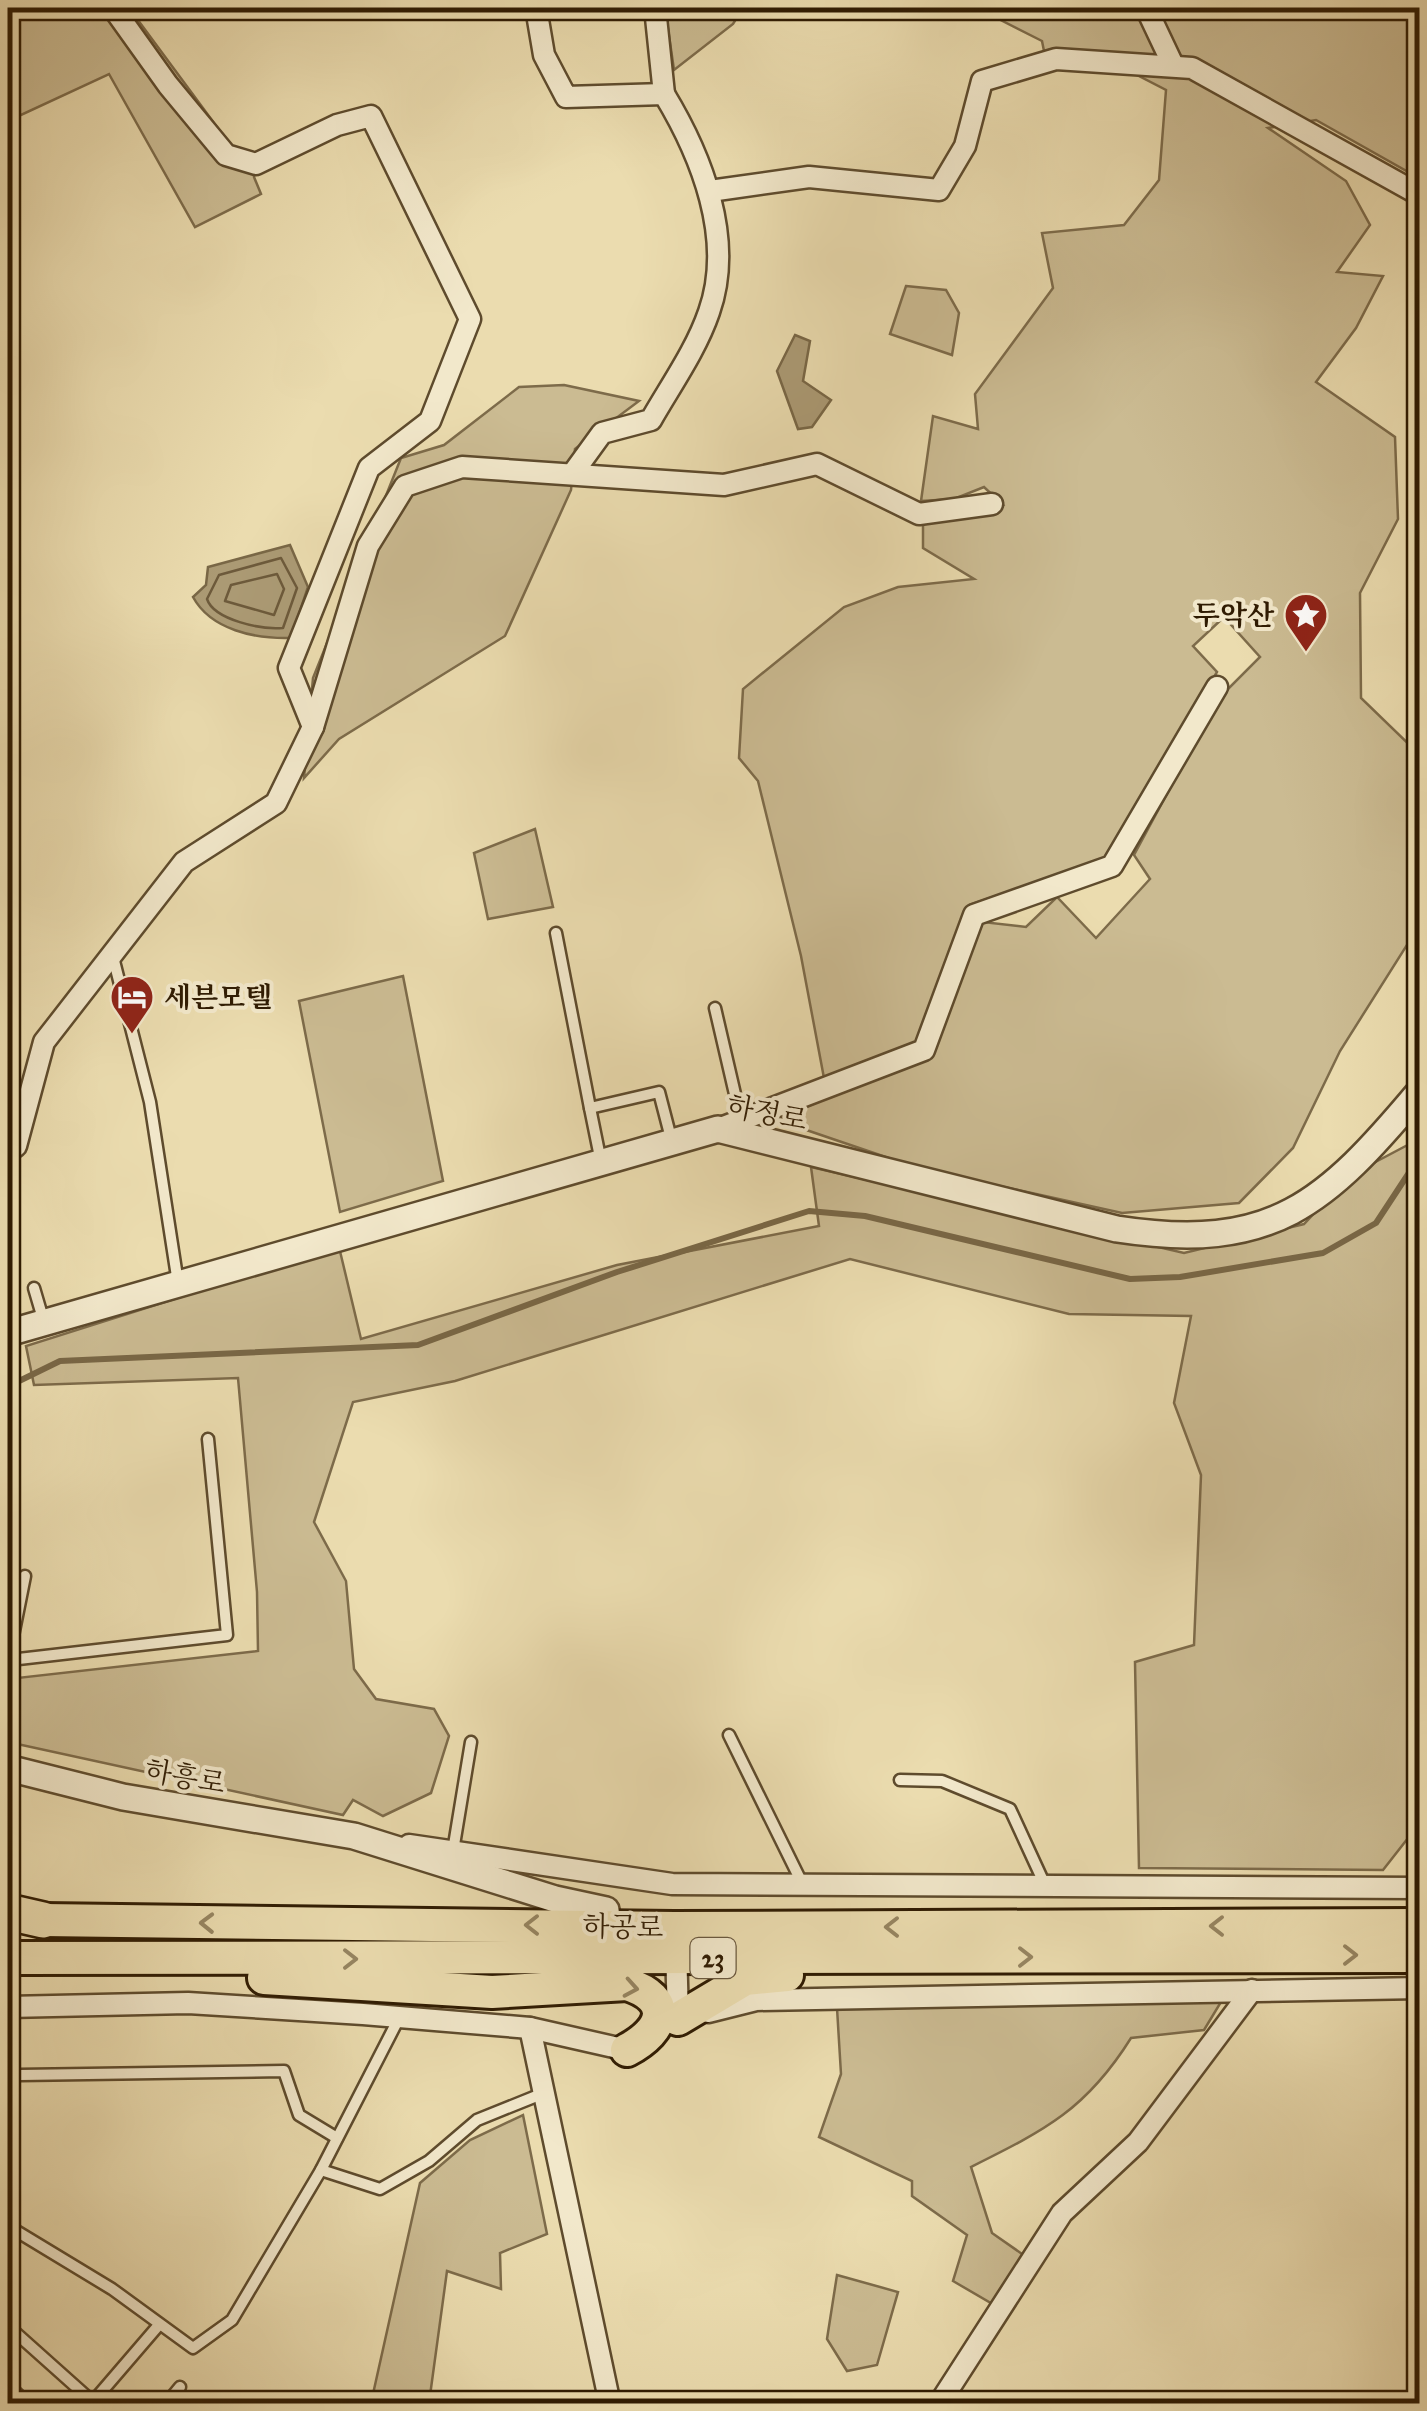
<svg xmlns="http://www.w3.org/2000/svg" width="1427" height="2411" viewBox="0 0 1427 2411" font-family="'IM FELL Great Primer','Noto Serif KR',serif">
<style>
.green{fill:#cbbb92;stroke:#7d6b4a;stroke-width:2.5}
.water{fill:#ab9a74;stroke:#796746;stroke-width:2.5}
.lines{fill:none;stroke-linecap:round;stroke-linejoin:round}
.shore{stroke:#6d5a3b;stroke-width:2.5}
.stream{stroke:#796746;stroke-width:6}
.service-casing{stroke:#5e4b2d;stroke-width:15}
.minor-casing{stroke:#5e4b2d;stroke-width:25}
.tertiary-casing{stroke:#5e4b2d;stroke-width:30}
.primary-casing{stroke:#2f1b02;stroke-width:38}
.trunk-casing{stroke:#2f1b02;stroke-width:40}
.service{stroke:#f2e8cb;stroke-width:10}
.minor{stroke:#f2e8cb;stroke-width:20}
.tertiary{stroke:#f2e8cb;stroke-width:25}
.primary{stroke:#ebdcaf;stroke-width:32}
.trunk{stroke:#ebdcaf;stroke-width:35}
.oneway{stroke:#968561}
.labels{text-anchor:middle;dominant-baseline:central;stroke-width:8;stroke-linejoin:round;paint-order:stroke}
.shield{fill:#f2e8cb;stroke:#6a583e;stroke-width:2.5}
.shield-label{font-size:25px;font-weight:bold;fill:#2f1b02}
.poi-label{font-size:28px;font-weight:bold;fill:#2f1b02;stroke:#f2e8cb;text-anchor:end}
.street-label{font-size:28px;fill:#2f1b02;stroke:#f2e8cb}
</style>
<rect width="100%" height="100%" fill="#ebdcaf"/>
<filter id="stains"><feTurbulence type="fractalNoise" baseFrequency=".002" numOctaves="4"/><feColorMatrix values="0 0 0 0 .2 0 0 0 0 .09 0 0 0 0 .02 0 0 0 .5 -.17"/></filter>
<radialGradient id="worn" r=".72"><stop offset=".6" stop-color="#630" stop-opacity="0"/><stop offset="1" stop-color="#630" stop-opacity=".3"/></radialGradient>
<g class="green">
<path d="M8 8H129L231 146 255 155 254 177 261 194 195 227 109 74 8 121Z"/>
<path d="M665 8H743L733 24 674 70Z"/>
<path d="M977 8H1419V178L1316 120 1268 128 1346 181 1370 225 1337 272 1383 276 1356 328 1316 382 1395 437 1398 519 1360 593 1361 698 1420 755 1419 926 1340 1051 1293 1148 1239 1203 1122 1213 918 1168 777 1120 930 1052 983 922 1026 927 1057 897 1096 938 1150 879 1134 855 1218 699 1260 657 1224 617 1193 646 1217 672 1107 859 969 905 918 1041 824 1078 801 956 758 781 739 758 743 689 844 607 898 587 974 579 923 548V522L970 517 1003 505 984 487 954 499 921 501 933 416 978 429 975 394 1053 288 1042 233 1124 225 1159 180 1166 90 1098 55 1045 56 1042 41Z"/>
<path d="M906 286 946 290 959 313 952 355 890 334Z"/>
<path d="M564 385 639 401 575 449 571 490 505 636 339 739 304 778 313 678 401 458 444 445 519 387Z"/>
<path d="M535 829 553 907 488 919 474 853Z"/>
<path d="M403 976 443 1181 340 1212 299 1001Z"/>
<path d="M1419 1139V1824L1383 1870 1139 1868 1135 1662 1194 1645 1201 1475 1174 1403 1191 1316 1069 1314 850 1259 455 1381 353 1402 314 1522 346 1581 354 1669 376 1699 434 1709 449 1736 431 1793 383 1816 353 1800 343 1815 8 1742V1679L258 1651 257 1592 238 1378 34 1385 26 1346 339 1247 361 1339 617 1265 819 1226 811 1167 1184 1253 1304 1224 1349 1176Z"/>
<path d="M1101 1999 1221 2002 1204 2030 1131 2038C1086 2110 1045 2130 971 2167L992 2233 1025 2256 996 2306 953 2281 967 2235 912 2196V2181L819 2137 841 2074 837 2008Z"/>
<path d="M523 2115 547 2234 500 2253 501 2289 447 2271 429 2403H371L420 2183 470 2140Z"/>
<path d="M837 2275 898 2292 877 2365 847 2371 827 2339Z"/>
</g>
<g class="water">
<path d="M795 335 810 341 803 381 831 400 812 427 798 429 777 371Z"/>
<path d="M290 545 308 587 291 638C255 639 211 630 193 597L206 585 208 567Z"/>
</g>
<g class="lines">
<g class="shore">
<path d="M281 558 297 588 283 628C262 630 214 620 207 599L219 575Z"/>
<path d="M277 574 284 589 274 615 225 601 231 585Z"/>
</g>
<path class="stream" d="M8 1391 13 1384 60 1361 418 1345 617 1272 809 1211 865 1216 1130 1279 1180 1277 1323 1253 1376 1223 1420 1156"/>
<defs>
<g id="service">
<path d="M556 933 590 1108 659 1092 672 1142"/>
<path d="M113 957 150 1102 178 1283"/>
<path d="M715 1008 741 1120"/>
<path d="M590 1108 601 1162"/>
<path d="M34 1288 44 1322"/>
<path d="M10 1660 227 1635 208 1439"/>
<path d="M8 1661 25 1576"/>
<path d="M729 1735 802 1883"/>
<path d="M900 1780 942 1781 1010 1809 1045 1885"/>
<path d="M453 1851 471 1742"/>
<path d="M20 2075 284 2071 299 2115 337 2138"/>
<path d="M321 2170 380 2189 429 2161 477 2120 544 2093"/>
<path d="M8 2226 112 2289 193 2348 232 2320 321 2170 398 2020"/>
<path d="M8 2326 93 2402"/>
<path d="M8 2385 28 2404"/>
<path d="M91 2404 158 2326"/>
<path d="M166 2404 180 2387"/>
</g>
<g id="minor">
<path d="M113 8 168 85 226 155 256 164 337 125 371 116 470 319 430 421 369 468 289 668 313 727"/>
<path d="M536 8 544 55 566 97 664 94C701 155 735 239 709 312 696 350 671 385 651 420L602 433 573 473"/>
<path d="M655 8 664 94"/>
<path d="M1146 8 1173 65"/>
<path d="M710 191 809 177 939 190 965 146 982 81 1056 59 1192 68 1420 195"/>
<path d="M718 1129 924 1050 974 915 1112 866 1217 687"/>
<path d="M8 1152 16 1146 44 1042 184 862 276 803 313 727 368 546 405 486 462 467 724 485 817 464 919 514 992 504"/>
<path d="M409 1845 672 1884 1420 1888"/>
<path d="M676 1946 678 2019"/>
<path d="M8 2007 188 2003 363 2014 530 2028 627 2050 637 2048"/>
<path d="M708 2012 756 2000 1420 1988"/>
<path d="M530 2028 610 2404"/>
<path d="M939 2404 1062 2213 1138 2142 1252 1990"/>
</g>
<g id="tertiary">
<path d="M8 1333 718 1129 1117 1229C1273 1253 1325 1204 1420 1091"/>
<path d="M8 1768 123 1797 354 1836 555 1899 606 1910 608 1926"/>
</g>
<g id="primary">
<path d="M43 1920 674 1928 1420 1925"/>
<path d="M8 1958 1420 1956"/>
<path d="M264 1978 492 1992 627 1984C674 1999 665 2030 627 2050"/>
<path d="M678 2019 745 1979 787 1975"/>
</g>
<path id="trunk" d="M8 1912 43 1920"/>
</defs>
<use href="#service" class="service-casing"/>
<use href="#minor" class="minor-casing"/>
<use href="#tertiary" class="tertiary-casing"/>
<use href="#primary" class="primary-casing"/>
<use href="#trunk" class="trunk-casing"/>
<use href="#service" class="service"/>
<use href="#minor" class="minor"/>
<use href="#tertiary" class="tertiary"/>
<use href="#primary" class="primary"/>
<use href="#trunk" class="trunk"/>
</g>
<defs><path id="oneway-chevron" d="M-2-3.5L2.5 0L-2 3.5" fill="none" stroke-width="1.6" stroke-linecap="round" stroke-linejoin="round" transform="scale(2.5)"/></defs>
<g class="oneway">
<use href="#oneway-chevron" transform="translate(207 1923) rotate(-179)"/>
<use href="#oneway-chevron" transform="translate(532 1925) rotate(-180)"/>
<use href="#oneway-chevron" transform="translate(1217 1926) rotate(180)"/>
<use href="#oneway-chevron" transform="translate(892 1927) rotate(180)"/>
<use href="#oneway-chevron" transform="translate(1350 1955)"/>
<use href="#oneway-chevron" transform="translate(1025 1957)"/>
<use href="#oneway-chevron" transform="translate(350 1959)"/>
<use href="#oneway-chevron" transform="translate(631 1988) rotate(10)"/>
</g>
<defs>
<symbol id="sight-pin" viewBox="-11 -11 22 30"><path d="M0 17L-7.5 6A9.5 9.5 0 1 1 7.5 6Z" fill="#8f2418" stroke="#f2e8cb"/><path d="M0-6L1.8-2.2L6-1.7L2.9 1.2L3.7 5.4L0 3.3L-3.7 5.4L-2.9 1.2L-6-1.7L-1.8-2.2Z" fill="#fff"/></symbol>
<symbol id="hotel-pin" viewBox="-11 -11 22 30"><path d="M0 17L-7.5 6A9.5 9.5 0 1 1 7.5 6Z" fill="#8f2418" stroke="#f2e8cb"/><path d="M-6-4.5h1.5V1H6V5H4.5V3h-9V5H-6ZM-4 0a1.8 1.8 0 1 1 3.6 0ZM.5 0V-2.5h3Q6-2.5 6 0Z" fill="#fff"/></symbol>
</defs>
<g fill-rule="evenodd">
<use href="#sight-pin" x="1281" y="590" width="50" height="68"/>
<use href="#hotel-pin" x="107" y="972" width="50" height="68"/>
</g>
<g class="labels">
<rect class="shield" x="690.5" y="1938" width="45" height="40" rx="8"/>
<g class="shield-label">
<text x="713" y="1958">23</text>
</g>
<g class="poi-label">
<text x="1274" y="615">두악산</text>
<text x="164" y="997" text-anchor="start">세븐모텔</text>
</g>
<g class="street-label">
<text transform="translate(767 1113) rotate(11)">하정로</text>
<text transform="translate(185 1777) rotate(10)">하흥로</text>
<text transform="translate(623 1927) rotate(1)">하공로</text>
</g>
</g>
<rect width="1427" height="2411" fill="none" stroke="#ebdcaf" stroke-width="40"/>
<rect x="10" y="10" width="1407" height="2391" fill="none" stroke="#2f1b02" stroke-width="5"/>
<rect x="20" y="20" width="1387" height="2371" fill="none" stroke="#2f1b02" stroke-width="2.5"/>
<rect width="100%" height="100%" filter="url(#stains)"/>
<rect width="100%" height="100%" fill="url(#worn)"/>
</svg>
